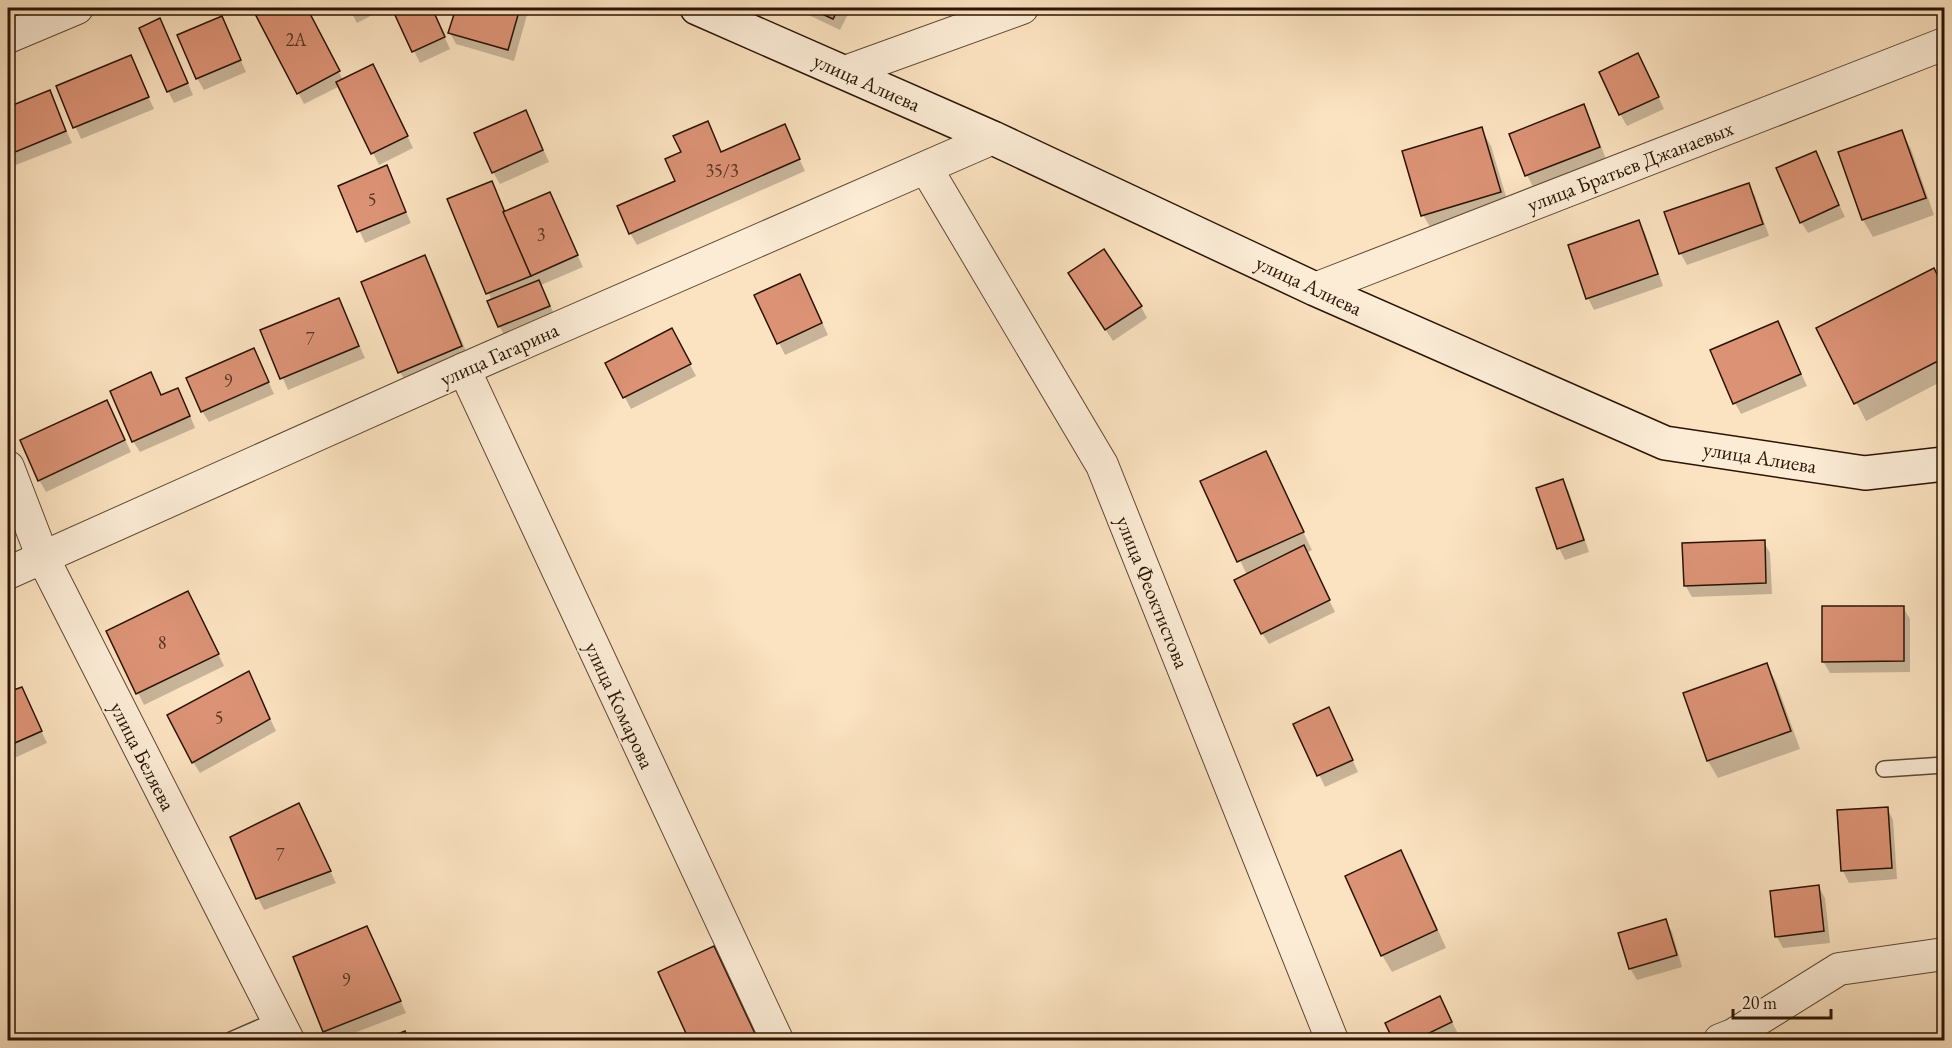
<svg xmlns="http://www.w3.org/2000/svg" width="1952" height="1048" viewBox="0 0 1952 1048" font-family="'EB Garamond',serif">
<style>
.shadow{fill:#0003}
.building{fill:#db9275;stroke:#2b1404;stroke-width:1.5}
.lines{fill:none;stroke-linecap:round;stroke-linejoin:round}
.lane-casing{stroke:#5f4833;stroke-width:18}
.street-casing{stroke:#5f4833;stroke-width:34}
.secondary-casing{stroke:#2b1404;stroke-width:36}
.lane{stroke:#fcecd6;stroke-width:15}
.street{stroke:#fcecd6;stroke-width:32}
.secondary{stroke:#fcecd6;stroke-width:33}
.labels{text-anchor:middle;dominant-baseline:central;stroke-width:4.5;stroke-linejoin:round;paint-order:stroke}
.number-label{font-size:18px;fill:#573420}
.street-label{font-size:21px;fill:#2b1404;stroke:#fcecd6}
</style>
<rect width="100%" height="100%" fill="#fbe2c0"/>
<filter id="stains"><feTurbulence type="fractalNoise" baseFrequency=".00333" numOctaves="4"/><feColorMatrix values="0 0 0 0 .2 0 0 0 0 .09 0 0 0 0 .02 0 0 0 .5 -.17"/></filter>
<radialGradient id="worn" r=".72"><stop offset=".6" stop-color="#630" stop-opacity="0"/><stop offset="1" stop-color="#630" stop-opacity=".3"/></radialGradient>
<g class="shadow">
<path d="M254 8H306L343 80 379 77 413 148 379 165 340 86 304 104Z"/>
<path d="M349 8H381L382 10 357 23Z"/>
<path d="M410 8H431L450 49 420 63 396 14Z"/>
<path d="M457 8H523L527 15 514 61 456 44 450 33Z"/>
<path d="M794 8H851L840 30Z"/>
<path d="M222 18 246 72 204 90 197 78Z"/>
<path d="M166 32 193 95 174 103 168 91Z"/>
<path d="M130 57 154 109 81 139 58 87Z"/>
<path d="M1644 67 1664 109 1627 126 1620 114Z"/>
<path d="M49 92 72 143 8 168V108Z"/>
<path d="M1583 106 1590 118 1606 159 1533 187 1527 175 1511 135Z"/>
<path d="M532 124 549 162 500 184 493 172Z"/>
<path d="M784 126 805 171 637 245 630 233 677 182 714 135 722 153Z"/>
<path d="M1481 129 1491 146 1510 210 1433 232 1423 215Z"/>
<path d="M1901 132 1911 149 1934 215 1873 237 1863 220 1840 153Z"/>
<path d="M1815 153 1845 217 1808 233 1801 222Z"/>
<path d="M386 167 411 223 365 243 340 187Z"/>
<path d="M491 183 506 213 549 194 583 267 541 285 556 318 506 338 499 326 492 301 449 200Z"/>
<path d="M1748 185 1755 196 1769 236 1687 265 1681 254 1666 213Z"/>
<path d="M1638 222 1645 233 1663 286 1594 310 1588 298Z"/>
<path d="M424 257 434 274 471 363 410 389 400 372Z"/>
<path d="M1934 270 1944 289V380L1866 421 1818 329Z"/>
<path d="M1076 285 1141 307 1147 318 1113 341Z"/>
<path d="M806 287 828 335 785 355 756 296Z"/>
<path d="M339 300 365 358 288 390 262 331Z"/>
<path d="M1778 323 1807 386 1741 414 1735 403Z"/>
<path d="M678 342 696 376 631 409 607 364Z"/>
<path d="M254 350 274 394 209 422 202 411Z"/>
<path d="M151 374 162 396 184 401 195 428 140 452 133 441Z"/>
<path d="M107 402 131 452 46 492 39 480Z"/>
<path d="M1265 453 1312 550 1306 553 1335 612 1269 644 1262 633 1247 575 1202 481Z"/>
<path d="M1562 481 1569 492 1589 552 1565 560 1559 548Z"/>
<path d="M1764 542 1770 553 1772 594 1692 597 1685 585Z"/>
<path d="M194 604 224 666 144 705 108 631Z"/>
<path d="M1903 607 1910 619V672L1830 673 1823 661Z"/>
<path d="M1766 665 1776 682 1800 749 1718 778 1708 761 1684 694Z"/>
<path d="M249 673 276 731 200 773 193 762Z"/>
<path d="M21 689 47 743 8 761V694Z"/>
<path d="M1329 709 1358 772 1325 787 1295 724Z"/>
<path d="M299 805 336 883 264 910 258 898Z"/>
<path d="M1887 808 1893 820 1897 879 1849 883 1843 871 1838 812Z"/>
<path d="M1401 852 1411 869 1446 948 1392 972 1382 955Z"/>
<path d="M1818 886 1825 898 1830 943 1783 948 1777 937Z"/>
<path d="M1665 920 1672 932 1682 967 1637 980 1630 968Z"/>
<path d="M373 939 406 1013 336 1040H329L324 1031Z"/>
<path d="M713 948 723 965 758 1040H691L660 973Z"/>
<path d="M1446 1009 1458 1034 1445 1040H1395L1387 1024Z"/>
</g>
<g class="building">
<path d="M252 8H307L340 71 297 94Z"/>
<path d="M407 8H432L445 37 412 52 394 13Z"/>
<path d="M456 8H520L508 50 448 33Z"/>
<path d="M809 8H839L833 19Z"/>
<path d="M222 16 241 60 196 79 177 35Z"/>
<path d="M160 18 188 83 167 92 139 28Z"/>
<path d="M1638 53 1659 97 1619 115 1599 72Z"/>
<path d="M131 55 149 97 73 128 56 86Z"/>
<path d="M373 64 408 136 371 154 336 82Z"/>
<path d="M50 90 66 131 8 155V107Z"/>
<path d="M1584 104 1600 147 1525 176 1509 134Z"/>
<path d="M526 110 543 150 492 173 474 133Z"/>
<path d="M708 121 721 152 785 124 800 159 629 234 617 206 675 181 665 159 681 152 673 136Z"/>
<path d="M1482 127 1501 192 1421 216 1402 151Z"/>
<path d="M1902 130 1926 198 1862 220 1838 152Z"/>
<path d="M1816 151 1839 205 1800 223 1776 168Z"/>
<path d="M387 165 406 212 357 232 338 186Z"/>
<path d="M492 181 531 276 486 294 447 199Z"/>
<path d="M1749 183 1763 224 1679 254 1664 212Z"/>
<path d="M550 192 578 255 531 276 503 212Z"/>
<path d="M1639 220 1658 274 1586 299 1568 245Z"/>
<path d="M1104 249 1142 306 1105 330 1068 273Z"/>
<path d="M425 255 462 346 398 373 361 282Z"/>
<path d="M1934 268 1944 289V358L1854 404 1816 328Z"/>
<path d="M800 274 822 323 777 344 754 295Z"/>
<path d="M539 280 550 306 498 327 487 301Z"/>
<path d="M339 298 359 346 280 379 260 330Z"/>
<path d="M1778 321 1801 374 1733 404 1710 350Z"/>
<path d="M672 328 691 364 623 398 605 363Z"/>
<path d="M254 348 269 382 201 412 186 378Z"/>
<path d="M151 372 161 395 178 388 190 416 132 442 110 391Z"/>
<path d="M107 400 125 440 38 481 20 440Z"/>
<path d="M1266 451 1304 532 1237 562 1200 481Z"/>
<path d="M1563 479 1584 540 1557 549 1536 488Z"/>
<path d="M1765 540 1766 583 1684 586 1682 543Z"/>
<path d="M1304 545 1330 600 1261 634 1234 580Z"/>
<path d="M188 591 219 654 136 694 106 631Z"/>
<path d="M1822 606H1904V661L1822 662Z"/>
<path d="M1767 663 1791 731 1707 761 1683 693Z"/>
<path d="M249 671 270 719 192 763 167 715Z"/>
<path d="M22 687 42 731 8 746V692Z"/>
<path d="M1329 707 1353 760 1317 776 1293 724Z"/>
<path d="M299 803 331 871 256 899 230 837Z"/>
<path d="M1888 807 1892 868 1841 871 1837 810Z"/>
<path d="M1401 850 1437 930 1381 956 1345 876Z"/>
<path d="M1819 885 1824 931 1775 937 1770 891Z"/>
<path d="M1666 919 1677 955 1629 969 1618 933Z"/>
<path d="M367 926 401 1001 323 1032 293 957Z"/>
<path d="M714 946 758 1040H689L658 972Z"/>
<path d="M1440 996 1452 1022 1415 1040H1393L1385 1023Z"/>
<path d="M405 1031 409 1040H384Z"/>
</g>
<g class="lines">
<defs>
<g id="lane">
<path d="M1884 769 1944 765"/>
<path d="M231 1040 277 1020"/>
</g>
<g id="street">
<path d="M8 37 77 8"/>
<path d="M845 72 1022 8"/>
<path d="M926 168 1102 465 1332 1040"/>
<path d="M1315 289 1944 44"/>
<path d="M464 369 777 1040"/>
<path d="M8 467 43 558 288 1040"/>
<path d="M8 573 464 369 993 138"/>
<path d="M1720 1040 1733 1035 1839 969 1944 954"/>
</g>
<path id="secondary" d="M697 8 993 138 1315 289 1665 443 1865 473 1944 464"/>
</defs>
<use href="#lane" class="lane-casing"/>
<use href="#street" class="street-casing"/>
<use href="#secondary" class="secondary-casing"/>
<use href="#lane" class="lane"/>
<use href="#street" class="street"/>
<use href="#secondary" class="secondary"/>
</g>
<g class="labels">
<g class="number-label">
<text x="296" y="39">2А</text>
<text x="722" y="170">35/3</text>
<text x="372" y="199">5</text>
<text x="541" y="234">3</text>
<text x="310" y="338">7</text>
<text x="228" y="380">9</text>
<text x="162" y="642">8</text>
<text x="219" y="717">5</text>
<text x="280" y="854">7</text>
<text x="346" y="979">9</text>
</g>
<g class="street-label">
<text transform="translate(867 82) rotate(24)">улица Алиева</text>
<text transform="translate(1630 166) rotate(-21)">улица Братьев Джанаевых</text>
<text transform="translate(1309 285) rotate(25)">улица Алиева</text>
<text transform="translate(499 354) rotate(-24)">улица Гагарина</text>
<text transform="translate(1760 457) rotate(9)">улица Алиева</text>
<text transform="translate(1153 592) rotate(68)">улица Феоктистова</text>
<text transform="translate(620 705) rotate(65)">улица Комарова</text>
<text transform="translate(143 756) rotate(63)">улица Беляева</text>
</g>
</g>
<rect width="1952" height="1048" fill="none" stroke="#fbe2c0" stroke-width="30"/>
<rect x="9" y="9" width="1934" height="1030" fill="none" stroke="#2b1404" stroke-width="3"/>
<rect x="15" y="15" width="1922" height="1018" fill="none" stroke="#2b1404" stroke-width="1.5"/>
<path d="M1733 1009v9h98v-9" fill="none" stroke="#2b1404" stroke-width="3"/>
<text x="1742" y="1009" font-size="18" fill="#2b1404" stroke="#fcecd6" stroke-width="4.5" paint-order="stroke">20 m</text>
<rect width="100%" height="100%" filter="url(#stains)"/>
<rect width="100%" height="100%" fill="url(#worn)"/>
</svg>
